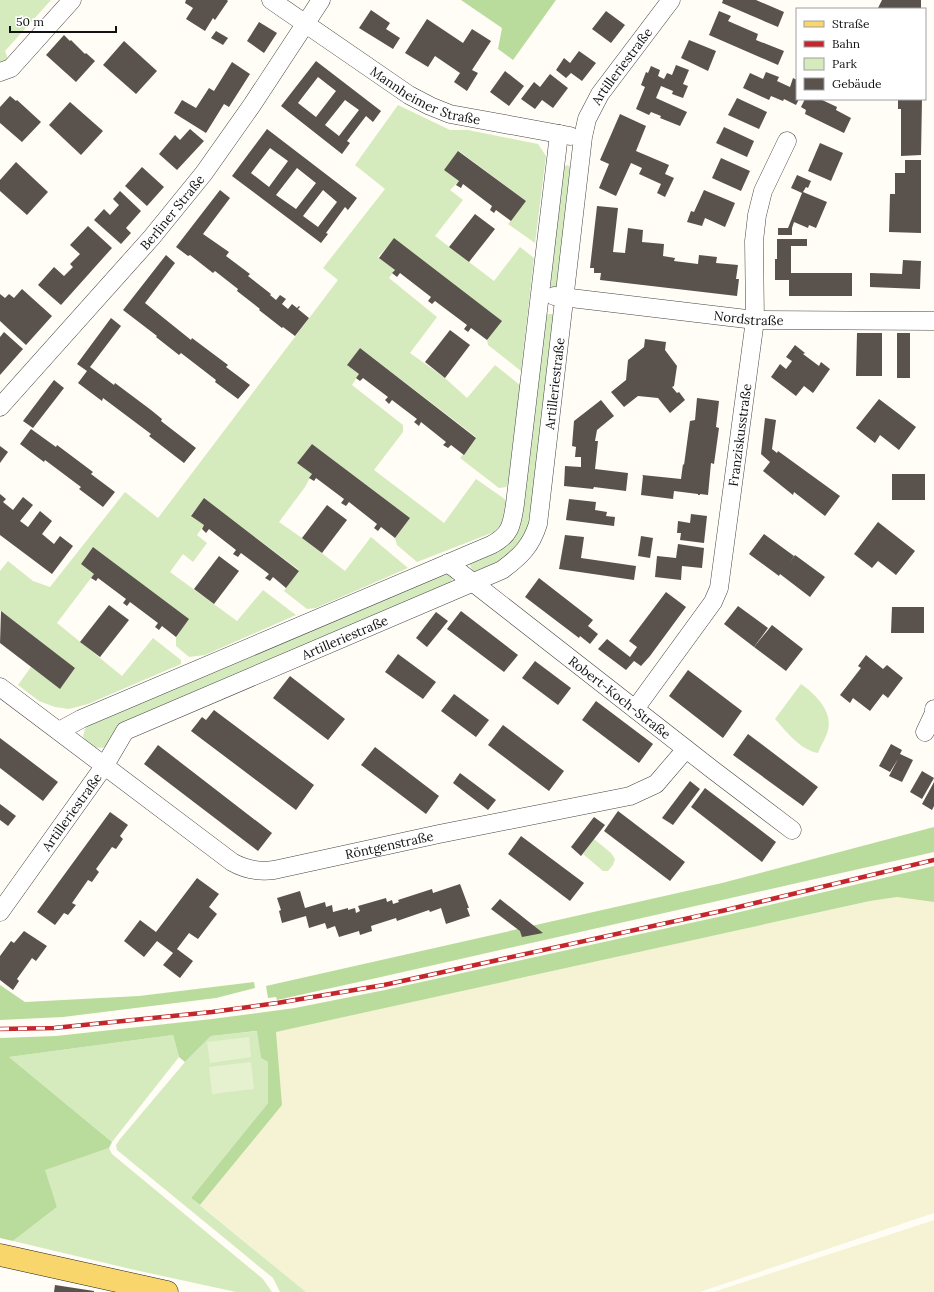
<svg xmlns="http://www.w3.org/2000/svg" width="934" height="1292" viewBox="0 0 934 1292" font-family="Lora,serif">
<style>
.farmland{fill:#f6f3d4}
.green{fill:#d5ebbd}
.forest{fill:#b9dc9c}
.pitch{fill:#e6f2cf}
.building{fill:#5a524d;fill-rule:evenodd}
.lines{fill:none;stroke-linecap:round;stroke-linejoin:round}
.minor-casing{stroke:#444;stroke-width:19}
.major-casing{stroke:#222;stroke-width:23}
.minor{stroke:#fff;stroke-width:18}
.major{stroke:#f9d66b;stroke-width:22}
.rail-casing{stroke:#c4262e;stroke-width:4.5}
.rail{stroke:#fff;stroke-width:3;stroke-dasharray:9;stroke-linecap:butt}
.labels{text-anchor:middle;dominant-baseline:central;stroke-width:4;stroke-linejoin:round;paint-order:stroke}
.street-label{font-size:13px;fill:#111;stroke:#fff}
</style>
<rect width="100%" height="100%" fill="#fffdf5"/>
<g class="farmland">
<path d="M897 897 934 902V1213L700 1292H306L200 1205 281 1105 275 1032 870 901Z"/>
<path d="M934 1220V1292H713L870 1241Z"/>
</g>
<g class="green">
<path d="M0 0H51L5 51 9 62 0 69Z"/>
<path d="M398 105 450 130H468L538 144 546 156 535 243 508 224 526 201 459 151 444 170 459 181 450 190 463 200 435 236 494 281 520 247 534 258 521 371 488 345 487 340 501 321 394 239 378 257 395 270 389 278 437 317 410 353 445 378 467 398 495 365 520 385 508 483 506 487 499 488 460 458 476 437 360 348 347 365 359 374 352 385 403 425V432L374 470 444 523 476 479 506 500 502 523 494 532 417 562 397 545 395 538 410 518 312 444 297 463 312 474 305 487 279 522 302 538 345 571 371 537 408 568 316 608 307 609 284 591 299 570 204 499 191 515 204 525 197 535 207 543 193 562 183 554 170 572 237 621 263 590 296 615 205 655 189 657 176 646V637L188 619 93 547 81 564 94 574 57 623 122 676 153 638 181 660V664L88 704 69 709 55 707 39 701 18 685 31 667 60 688 75 668 1 611 0 612V571L8 561 33 581 50 587 125 492 158 518 338 280 323 268 385 189 355 165Z"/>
<path d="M567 165 572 167 561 284 555 288 552 287 548 283 562 169Z"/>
<path d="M548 314H553L557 317 530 525 525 540 509 556 477 572 473 571 468 562 502 545 544 316Z"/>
<path d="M445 570 453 577 451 583 105 747C95 750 88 745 83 736L85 729 91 722Z"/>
<path d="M801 684C815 694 833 711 828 730 826 738 821 745 818 753 800 750 787 732 775 719Z"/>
<path d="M594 839 611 853 615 859 613 865 608 871H603L583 854Z"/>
<path d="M258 1031 261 1058 268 1062V1103L191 1198 306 1292H280L273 1278 117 1150 116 1145 120 1139 185 1062 211 1036Z"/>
<path d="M173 1035 179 1057 112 1142 9 1057Z"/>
<path d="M109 1148 112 1154 263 1279 272 1292H236L135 1270 13 1241 57 1207 44 1170Z"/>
</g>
<g class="forest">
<path d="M461 0H556L513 60 498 49 502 28Z"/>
<path d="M934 827V852L381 977 277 1000 276 997 268 998 266 986 722 883Z"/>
<path d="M934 866V902L897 897 870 901 276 1032 282 1105 200 1205 191 1198 268 1103V1062L261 1058 257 1031 211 1036 185 1062 179 1057 173 1035 9 1057 112 1142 109 1148 45 1170 57 1207 13 1241 0 1238V1038L56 1036 212 1019 295 1008 385 990 727 915Z"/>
<path d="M254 982 255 988 216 998 63 1017 0 1020V985L25 1002 139 996Z"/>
</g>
<g class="pitch">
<path d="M249 1037 251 1057 210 1063 207 1042Z"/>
<path d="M251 1062 254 1089 212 1094 209 1067Z"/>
</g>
<g class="building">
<path d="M186 0H227L228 1 215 20 213 18 205 31 186 19 193 8 185 3Z"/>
<path d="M723 0H756L784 12 778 27 722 3Z"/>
<path d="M882 0H921V9H880L878 8Z"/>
<path d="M371 10 390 23 386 29 400 38 393 49 359 28Z"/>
<path d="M606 11 625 25 611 43 592 29Z"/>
<path d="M719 11 731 16 728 21 758 34 756 40 784 51 778 65 709 35Z"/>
<path d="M427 19 463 43 472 29 491 41 472 70 478 73 467 91 454 82 460 73 435 56 428 67 405 53Z"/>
<path d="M259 22 277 33 264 53 247 41Z"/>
<path d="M216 31 228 38 223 45 211 38Z"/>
<path d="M64 35 70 41 71 40 85 54 86 53 95 61 76 82 46 55Z"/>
<path d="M689 40 716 51 708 71 681 58Z"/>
<path d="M124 41 157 71 136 94 103 65Z"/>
<path d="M579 51 596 63 582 81 571 73 566 78 556 70 564 58 570 63Z"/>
<path d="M316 61 381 111 373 122 366 116 347 141 350 143 342 154 281 106ZM318 77 336 91 316 117 298 103ZM345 100 359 110 339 136 325 125Z"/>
<path d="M232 62 250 74 229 107 224 104 206 133 174 113 182 100 196 108 209 88 214 91Z"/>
<path d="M676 65 689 70 683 84 688 86 683 98 672 94 673 91 661 86 656 98 687 112 680 126 660 118 661 116 651 112 649 115 636 109 645 87 641 85 646 72 648 73 651 66 660 70 658 76 664 79 667 73 672 75Z"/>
<path d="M505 71 524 86 509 106 490 92Z"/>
<path d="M766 72 779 77 777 81 790 87 793 78 797 80V99H799L796 105 784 99 783 101 771 96 769 100 743 88 750 73 763 79Z"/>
<path d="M550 74 568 88 553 108 542 100 535 109 521 99 534 82 540 87Z"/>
<path d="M10 96 16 101 17 100 41 122 22 142 0 123V107Z"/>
<path d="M737 98 767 112 759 129 728 115Z"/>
<path d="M805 99H820L837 107 836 110 851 118 844 133 805 114 806 110 801 107Z"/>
<path d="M898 99H922L921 155 901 156V109H898Z"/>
<path d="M70 102 103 131 81 155 49 125Z"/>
<path d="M620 114 646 126 636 151 669 165 665 174 674 178 665 197 657 193 661 184 639 174 642 168 631 163 616 196 599 188 609 164 600 160Z"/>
<path d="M724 127 754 141 747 157 716 143Z"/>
<path d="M190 129 204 141 177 170 159 154 175 135 180 140Z"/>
<path d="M267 129 357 198 348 210 345 207 326 233 328 234 321 243 232 176ZM270 148 288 161 269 187 251 173ZM297 168 316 183 296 209 276 195ZM323 190 337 202 318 227 303 216Z"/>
<path d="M820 143 843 153 831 181 808 171Z"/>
<path d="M458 151 526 201 511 221 496 210 494 213 490 210 492 206 463 184 461 188 456 185 459 181 444 170Z"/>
<path d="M721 158 750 171 741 191 712 178Z"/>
<path d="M905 160H921V233L889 232 890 194H895V173H905Z"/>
<path d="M16 162 48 192 27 215 0 191V180Z"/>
<path d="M142 167 164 187 147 206 125 186Z"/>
<path d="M797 175 811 181 808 188 806 187 803 192 827 202 816 228 809 225 808 228 794 222 792 228V235H778V228H788L802 193 791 188Z"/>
<path d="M220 190 230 198 203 234 229 252 226 256 250 274 248 276 271 294 270 295 276 300 280 295 286 299 282 304 288 309 292 304 297 308 299 306 300 307 298 309 309 318 295 336 283 327 282 328 259 310 260 309 237 291 238 289 215 271 213 273 190 255 188 256 176 247Z"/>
<path d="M704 190 735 203 725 227 705 218 702 226 687 222 691 211 694 212Z"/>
<path d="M120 191 141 211 126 228 131 233 121 244 94 220 104 209 110 215 119 205 113 199Z"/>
<path d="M597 206 618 208 613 252 625 253 628 228 643 230 642 242 664 244 663 256 675 258 674 261 698 264 699 255 717 257 716 263 738 265 736 279H739L737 296 600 280 601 273H594V268H590Z"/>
<path d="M475 214 495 229 469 262 449 247Z"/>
<path d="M88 226 112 248 61 305 38 285 54 267 64 276 73 267 70 264 80 254 70 245Z"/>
<path d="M394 238 502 321 487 340 471 328 468 332 464 329 467 325 435 301 432 304 428 301 431 297 400 273 397 277 392 273 395 270 379 258Z"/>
<path d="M777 239H807V246H791V273H852V296H789V280H775V259H777Z"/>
<path d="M166 255 175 263 145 303 191 340 192 338 228 365 226 367 250 385 238 399 215 382 216 380 181 353 179 355 156 337 157 336 123 310Z"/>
<path d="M903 260 921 261 920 289 870 287V273L902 274Z"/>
<path d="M22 289 52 316 26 345 0 321V294L5 298 9 294 14 298Z"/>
<path d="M111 318 121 326 90 367 114 385 115 383 151 410 162 419 161 421 196 448 184 463 149 436 151 434 103 398 102 401 78 383 87 371 77 364Z"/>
<path d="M450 330 470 345 445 378 425 362Z"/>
<path d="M4 332 23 349 0 375V337Z"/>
<path d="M857 333H882V376H856Z"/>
<rect x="897" y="333" width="13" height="45"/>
<path d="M645 339 666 342 665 350 677 366 674 386 672 387 677 393 679 392 685 400 670 413 658 398 638 396 624 407 611 392 626 380 628 360 644 347Z"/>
<path d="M795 345 805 353 803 354 819 366 821 362 830 369 813 393 804 386 796 396 771 377 780 364 786 369 792 361 786 357Z"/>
<path d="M360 348 476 438 464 455 451 445 448 448 443 445 446 442 421 422 419 426 414 422 417 419 392 400 389 404 385 400 388 397 363 378 360 381 356 378 359 374 347 365Z"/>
<path d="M54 380 64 388 33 428 23 421Z"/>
<path d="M697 398 719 401 716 427 719 428 714 464 711 463 708 495 700 494V495H698V494L674 491 673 499 641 495 643 476 642 475 681 479 683 464 684 465 690 421 695 420Z"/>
<path d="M879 399 916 427 899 450 880 435 875 443 856 428Z"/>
<path d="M601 400 614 416 597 430 595 441H598L595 469 628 473 626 491 594 487 593 489 564 486 565 466 581 467V457H575L576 447 572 446 574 421Z"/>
<path d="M765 418 776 420 772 449 777 453 778 451 840 496 825 516 794 492 793 495 763 471 770 462 761 454Z"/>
<path d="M31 429 56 447 57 445 93 472 91 474 115 492 103 507 79 489 81 487 45 460 44 462 20 444Z"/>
<path d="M312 444 410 518 395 538 381 527 378 531 374 528 377 524 349 502 346 506 341 503 344 499 316 478 314 481 309 478 312 474 297 463Z"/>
<path d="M0 446 8 452 0 463Z"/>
<rect x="892" y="474" width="33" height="26"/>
<path d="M0 494 6 499 3 502 13 510 23 497 33 505 20 521 28 527 40 511 52 521 42 534 54 544 60 536 73 546 52 574 0 535Z"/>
<path d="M204 498 299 571 286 588 273 577 270 581 265 578 269 574 241 553 238 557 233 554 236 550 209 529 206 533 202 529 204 525 191 516Z"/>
<path d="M569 499 596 502 595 510 607 512 606 516 615 517 614 526 566 520Z"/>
<path d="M327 505 347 520 322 553 302 538Z"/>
<path d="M691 514 707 516 704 543 680 540 681 533H677L678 521 690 523Z"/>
<path d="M878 522 915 551 896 575 878 561 872 568 854 554Z"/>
<path d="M764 534 794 556 790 562 795 555 825 577 810 597 780 574 779 576 749 554Z"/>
<path d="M565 535 584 537 581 558 636 566 634 580 559 569Z"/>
<path d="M641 536 653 538 650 558 638 556Z"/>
<path d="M678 544 704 548 702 568 682 566 681 580 655 577 657 556 676 558Z"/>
<path d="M93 547 189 619 176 637 162 626 159 630 155 627 158 623 130 602 127 606 123 603 126 599 98 578 96 581 91 578 94 574 81 564Z"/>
<path d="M219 556 239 571 214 604 194 589Z"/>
<path d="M539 578 593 620 588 626 598 634 590 644 580 636 579 638 525 597Z"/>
<path d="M666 592 686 607 650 656 641 666 634 661 626 670 598 649 607 639 630 657 637 647 629 641Z"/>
<path d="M109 605 129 620 100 657 80 642Z"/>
<path d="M738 606 768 628 754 647 724 624Z"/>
<path d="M892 607H924V633H891Z"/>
<path d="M1 611 75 668 60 689 0 643Z"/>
<path d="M461 611 518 655 504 672 447 629Z"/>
<path d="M436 612 448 621 427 647 416 638Z"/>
<path d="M772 625 803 649 786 671 754 647Z"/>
<path d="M398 654 436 682 423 699 385 672Z"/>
<path d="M866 655 883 669 887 665 903 678 888 698 883 694 870 711 853 698 850 703 840 695 861 668 858 666Z"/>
<path d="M535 661 571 688 558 705 522 678Z"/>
<path d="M688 670 742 711 723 738 669 696Z"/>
<path d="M290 676 345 719 328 740 273 698Z"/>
<path d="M454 694 489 720 476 737 441 711Z"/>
<path d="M596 701 653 744 639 763 582 720Z"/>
<path d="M214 710 314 785 296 810 191 731 202 717 206 720Z"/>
<path d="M503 725 564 771 549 791 488 745Z"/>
<path d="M748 734 818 787 803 806 733 755Z"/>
<path d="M0 738 58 782 43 801 0 768Z"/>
<path d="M891 744 902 750 900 754 913 760 902 782 889 776 898 759 890 772 879 766Z"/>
<path d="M158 745 272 833 258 851 144 764Z"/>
<path d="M375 747 439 796 426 814 361 765Z"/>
<path d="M922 771 934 778 922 799 910 792Z"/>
<path d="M460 773 496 800 488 810 453 783Z"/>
<path d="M690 781 700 789 673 825 662 818Z"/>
<path d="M934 782V806L932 810 922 804Z"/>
<path d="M705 788 776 842 762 862 691 807Z"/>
<path d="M0 804 16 816 8 826 0 820Z"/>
<path d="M618 811 685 862 670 881 604 831Z"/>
<path d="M110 812 128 825 120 836 123 839 116 849 112 847 96 869 99 872 92 882 88 880 72 903 76 905 68 915 64 913 55 925 37 912Z"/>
<path d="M594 817 605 825 581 856 571 847Z"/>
<path d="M521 836 584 883 570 901 508 854Z"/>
<path d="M197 878 219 894 209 907 217 914 198 939 189 933 177 949 193 961 180 978 163 965 173 953 157 941 144 957 124 941 140 920 156 932Z"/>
<path d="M460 884 469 908H467L470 916 446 924 441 908 430 912 429 910 397 921 396 918 371 926 372 931 360 935 359 931 339 937 335 926 327 929 325 923 309 928 306 916 282 923 279 911 281 910 277 898 300 891 305 908 325 902 326 907 332 905 333 912 348 908V910L355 908 356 913 360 911 358 906 386 898 387 902 392 900 393 904 399 902 398 900 432 889 433 893Z"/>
<path d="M500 899 543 933 522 937 520 931 491 909Z"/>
<path d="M24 931 47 946 36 961 32 958 17 979 19 981 13 990 0 980V956L11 941 14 943Z"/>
<path d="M55 1285 94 1291V1292H54Z"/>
</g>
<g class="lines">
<defs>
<g id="minor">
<path id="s1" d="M271 0 409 95 430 106 450 114 570 136"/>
<path d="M0 72 11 68 72 0"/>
<path id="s2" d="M554 296 755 320 934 321"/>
<path id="s3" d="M0 407 152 237 204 173 252 105 321 0"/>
<path id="s4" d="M448 563 713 770 792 830"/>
<path id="s5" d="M0 687 232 862C246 870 259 872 274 870L439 834 630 796 656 784 686 749"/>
<path id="s6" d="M635 709 713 602 719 588 755 320 754 241 757 215 763 191 787 141"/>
<path d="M59 731 81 719 491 545C511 535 512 524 515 504L559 134"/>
<path d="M925 732 934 713V709"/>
<path id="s7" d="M0 912 105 765 125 731 502 570C521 556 531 546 538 524L583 137 587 119 600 94 671 0"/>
</g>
<path id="major" d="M0 1255 167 1292"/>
</defs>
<use href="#minor" class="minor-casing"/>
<use href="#major" class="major-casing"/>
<use href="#minor" class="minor"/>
<use href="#major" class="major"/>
<defs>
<path id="rail" d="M0 1029 54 1028 212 1012 277 1003 384 985 726 910 934 860"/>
</defs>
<use href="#rail" class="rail-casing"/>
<use href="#rail" class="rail"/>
</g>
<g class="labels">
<g class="street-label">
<text stroke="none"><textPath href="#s7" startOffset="1161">Artilleriestraße</textPath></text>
<text stroke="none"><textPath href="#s1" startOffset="183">Mannheimer Straße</textPath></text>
<text stroke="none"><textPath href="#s3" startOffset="260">Berliner Straße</textPath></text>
<text stroke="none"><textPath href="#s2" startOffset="196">Nordstraße</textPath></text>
<text stroke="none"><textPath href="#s7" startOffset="831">Artilleriestraße</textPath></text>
<text stroke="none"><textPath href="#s6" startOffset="302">Franziskusstraße</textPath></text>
<text stroke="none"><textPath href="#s7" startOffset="459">Artilleriestraße</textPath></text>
<text stroke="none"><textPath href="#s4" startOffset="218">Robert-Koch-Straße</textPath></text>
<text stroke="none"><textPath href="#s7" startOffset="123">Artilleriestraße</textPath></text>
<text stroke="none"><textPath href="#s5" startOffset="452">Röntgenstraße</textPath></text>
</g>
</g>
<rect x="796" y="8" width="130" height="92" fill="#ffffff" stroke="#a0a0a0"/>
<rect x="804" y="21" width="20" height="6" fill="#f9d66b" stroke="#a0a0a0"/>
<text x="832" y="28" font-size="12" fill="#111111">Straße</text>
<rect x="804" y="41" width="20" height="6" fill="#c4262e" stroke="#a0a0a0"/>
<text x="832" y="48" font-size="12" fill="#111111">Bahn</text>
<rect x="804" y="58" width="20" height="12" fill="#d5ebbd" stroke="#a0a0a0"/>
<text x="832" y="68" font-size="12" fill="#111111">Park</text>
<rect x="804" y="78" width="20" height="12" fill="#5a524d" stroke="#a0a0a0"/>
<text x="832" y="88" font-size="12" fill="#111111">Gebäude</text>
<path d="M10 26v6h106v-6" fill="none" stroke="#111111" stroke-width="2"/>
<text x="16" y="26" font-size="12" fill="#111111" stroke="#ffffff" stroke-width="3" paint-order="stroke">50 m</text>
</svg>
